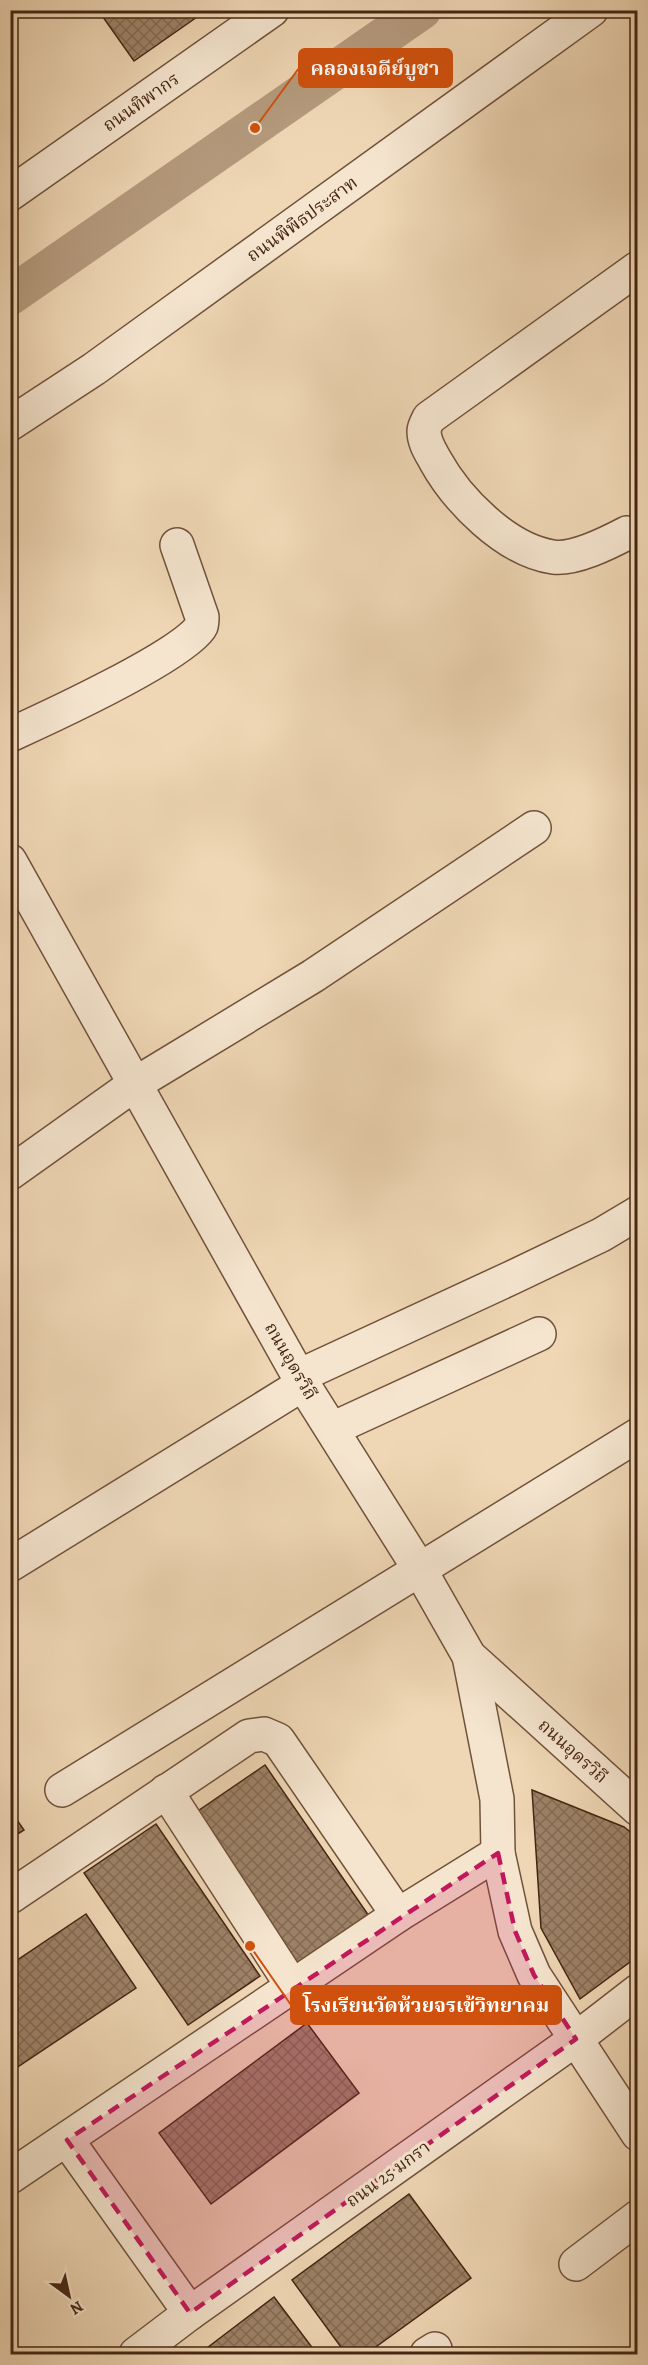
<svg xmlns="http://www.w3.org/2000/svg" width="648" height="2365" viewBox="0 0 648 2365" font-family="Alegreya,'Noto Serif Thai',serif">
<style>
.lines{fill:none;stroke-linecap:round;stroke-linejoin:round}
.canal{stroke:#b59b7e;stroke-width:39}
.building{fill:url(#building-cross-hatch);stroke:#452612;stroke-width:1.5}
.minor-casing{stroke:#70523b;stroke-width:36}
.minor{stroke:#f5e5cf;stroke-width:33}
.marked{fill:#c2185b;fill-opacity:0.2;stroke:#c2185b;stroke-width:4.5;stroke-dasharray:12 8;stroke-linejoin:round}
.labels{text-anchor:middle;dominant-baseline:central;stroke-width:6;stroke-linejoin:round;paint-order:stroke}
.street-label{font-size:18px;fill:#452612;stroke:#f5e5cf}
.leader{fill:none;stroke:#d0510d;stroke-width:2}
.callout-dot{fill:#d0510d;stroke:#f5e5cf;stroke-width:2}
.callout{fill:#d0510d;stroke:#d0510d;stroke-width:2}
.callout-label{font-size:20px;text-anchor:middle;font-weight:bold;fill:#fff}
</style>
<defs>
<pattern id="building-cross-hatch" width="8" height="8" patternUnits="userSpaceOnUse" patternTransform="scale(1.5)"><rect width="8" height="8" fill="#9d8267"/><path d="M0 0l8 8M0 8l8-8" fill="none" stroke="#826a53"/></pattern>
</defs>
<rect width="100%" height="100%" fill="#efd7b5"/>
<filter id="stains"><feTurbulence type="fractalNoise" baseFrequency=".00333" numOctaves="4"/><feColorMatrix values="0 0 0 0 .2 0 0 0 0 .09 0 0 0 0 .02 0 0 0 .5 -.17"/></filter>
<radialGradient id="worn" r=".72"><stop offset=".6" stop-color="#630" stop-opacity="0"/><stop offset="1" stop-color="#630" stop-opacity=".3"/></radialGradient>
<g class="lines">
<path class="canal" d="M10 296 422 10"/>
</g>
<g class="building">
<path d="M98 10H207L134 61Z"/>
<path d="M265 1765 369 1916 296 1967 192 1815Z"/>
<path d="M532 1790 624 1827 638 1838V1956L580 1999 541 1928Z"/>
<path d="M10 1810 24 1830 10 1839Z"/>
<path d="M156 1824 260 1976 188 2025 84 1873Z"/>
<path d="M86 1914 136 1988 10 2072V1965Z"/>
<path d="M307 2023 359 2093 211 2204 159 2133Z"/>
<path d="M409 2194 471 2278 366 2354H346L292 2280Z"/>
<path d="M274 2297 317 2354H199Z"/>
</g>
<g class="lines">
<defs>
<g id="minor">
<path d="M10 194 272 10"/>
<path d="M10 424 94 369 591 10"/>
<path d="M627 533C608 543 574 560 553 557 506 550 457 500 435 460 430 451 424 442 424 431 424 427 427 422 429 418L638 268"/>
<path d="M10 735C43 720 189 653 201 626 202 623 202 620 202 617L177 545"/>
<path d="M10 861 303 1384 420 1570 469 1656 638 1809"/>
<path d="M10 1173 135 1084 313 976 534 828"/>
<path d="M299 1376 511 1278 601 1235 638 1213"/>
<path d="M332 1429 539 1334"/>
<path d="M10 1565 303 1384"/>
<path d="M469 1656 497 1799 498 1853 515 1931 534 1975 638 2134"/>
<path d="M62 1790 638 1435"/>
<path d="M166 1791 293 1987"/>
<path d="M10 1897 249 1736 264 1734 278 1740 398 1915"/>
<path d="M67 2140 190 2313"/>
<path d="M10 2177 398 1915 498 1853"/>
<path d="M576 2264 638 2217"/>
<path d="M136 2354 190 2313 576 2039 638 1991"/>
<path d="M427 2354 435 2349"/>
</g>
</defs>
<use href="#minor" class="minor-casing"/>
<use href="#minor" class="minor"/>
</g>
<path class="marked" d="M498 1853 515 1931 534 1975 576 2039 190 2313 67 2140Z"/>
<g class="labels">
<g class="street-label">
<text transform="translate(141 102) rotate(-35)">ถนนทิพากร</text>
<text transform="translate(302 219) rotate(-36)">ถนนพิพิธประสาท</text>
<text transform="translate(291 1361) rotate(60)">ถนนอุดรวิถี</text>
<text transform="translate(573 1751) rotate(42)">ถนนอุดรวิถี</text>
<text transform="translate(388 2174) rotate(-36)">ถนน 25 มกรา</text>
</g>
</g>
<path class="leader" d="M255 128L299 68M250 1946L291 2005"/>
<g class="callout-dot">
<circle cx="255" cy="128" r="6"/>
<circle cx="250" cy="1946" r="6"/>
</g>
<g class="callout">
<rect x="299" y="49" width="153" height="38" rx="6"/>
<rect x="291" y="1986" width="270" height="38" rx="6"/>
</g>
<g class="callout-label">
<text x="375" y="75">คลองเจดีย์บูชา</text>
<text x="426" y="2012">โรงเรียนวัดห้วยจรเข้วิทยาคม</text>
</g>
<rect width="648" height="2365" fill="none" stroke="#efd7b5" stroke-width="36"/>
<rect x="12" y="12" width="624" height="2341" fill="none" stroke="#452612" stroke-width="3"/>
<rect x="18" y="18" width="612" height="2329" fill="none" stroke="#452612" stroke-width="1.5"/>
<g transform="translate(69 2296) rotate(147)" stroke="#f5e5cf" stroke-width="4.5" paint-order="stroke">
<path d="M0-4.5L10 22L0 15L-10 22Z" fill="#452612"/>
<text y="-9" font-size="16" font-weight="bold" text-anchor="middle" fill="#452612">N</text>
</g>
<rect width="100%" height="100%" filter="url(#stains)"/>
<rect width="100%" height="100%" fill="url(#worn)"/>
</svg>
